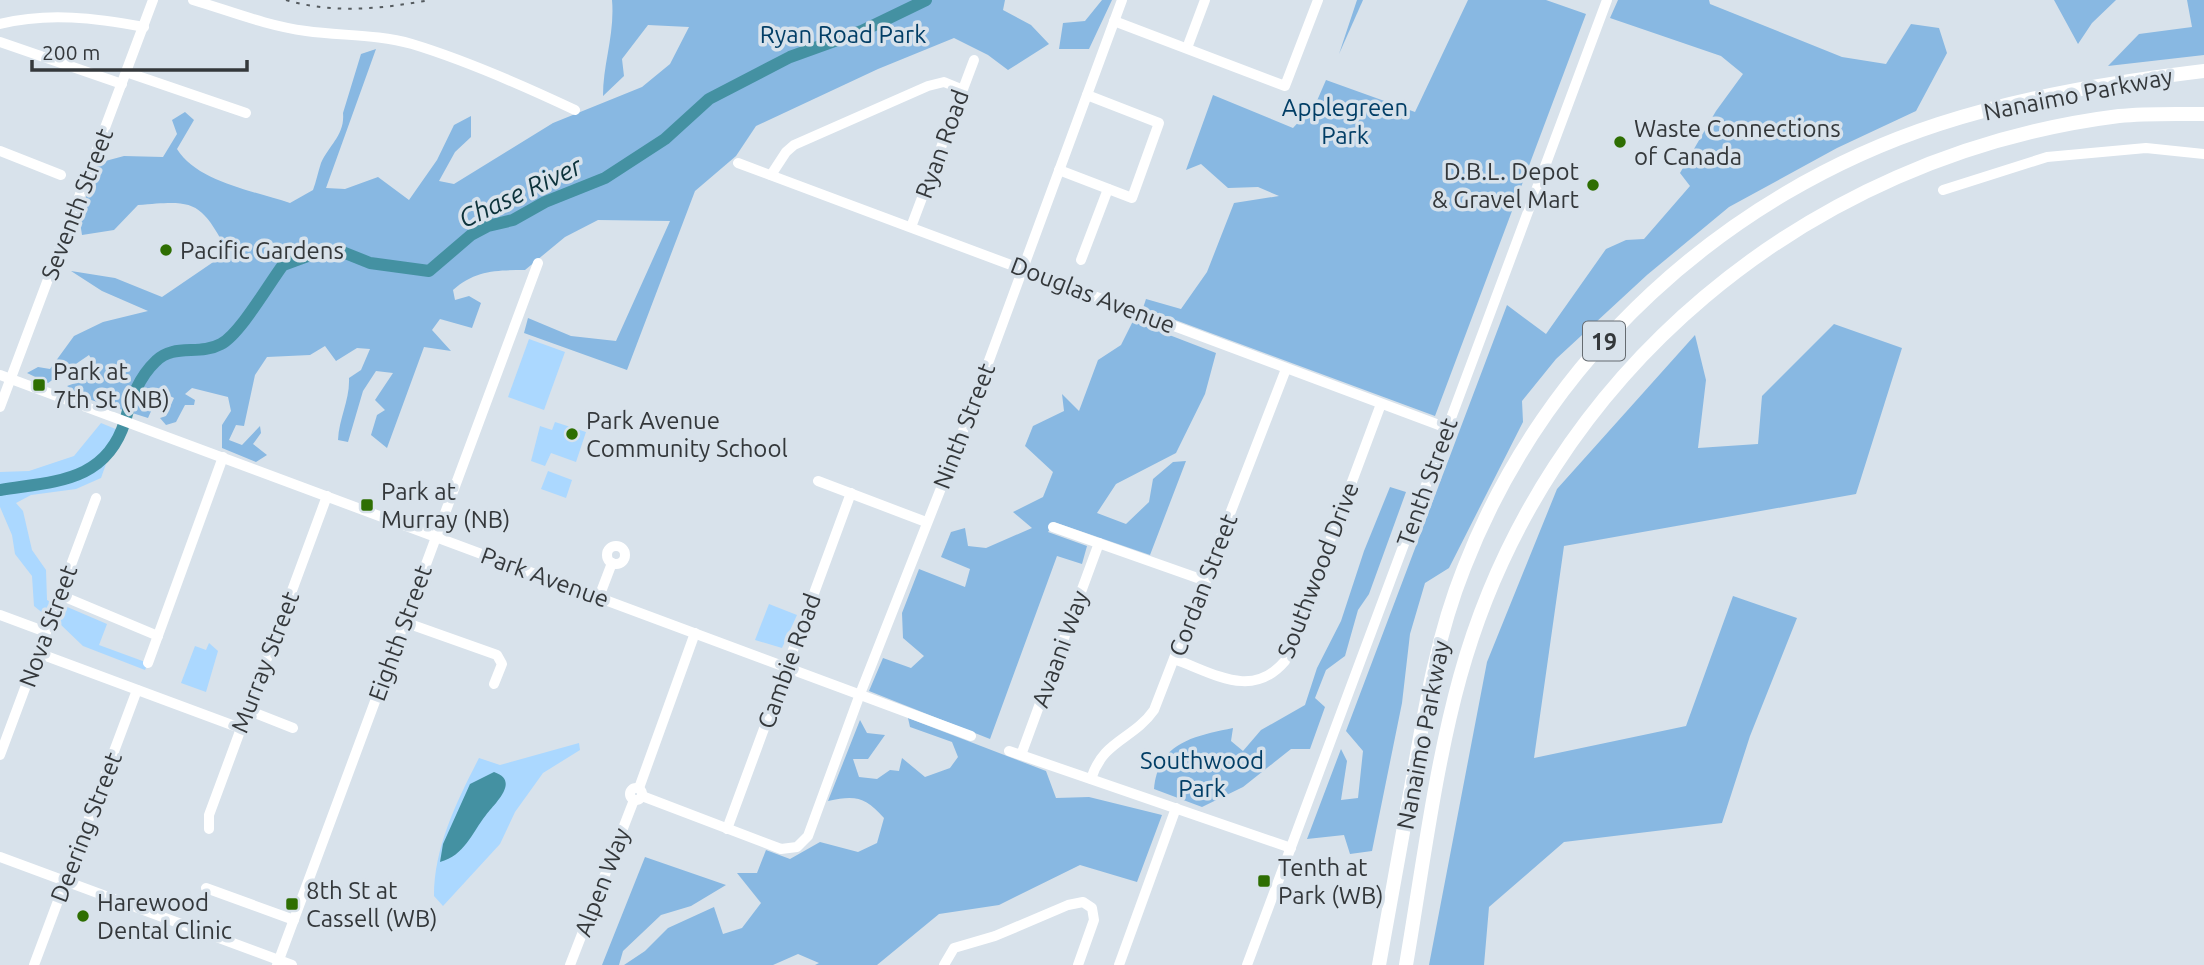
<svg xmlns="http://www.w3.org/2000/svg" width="2204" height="965" viewBox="0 0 2204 965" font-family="Ubuntu,sans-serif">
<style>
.green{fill:#abd8ff}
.forest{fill:#88b8e2}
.water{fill:#4491a2}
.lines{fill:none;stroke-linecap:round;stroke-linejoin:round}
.river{stroke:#4491a2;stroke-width:12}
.minor{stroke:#fff;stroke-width:10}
.highway{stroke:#fff;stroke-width:14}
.rail{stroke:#555b5f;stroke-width:2;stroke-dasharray:3.5 7;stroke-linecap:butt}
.poi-dot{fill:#2e6e02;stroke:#d8e2eb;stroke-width:2.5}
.labels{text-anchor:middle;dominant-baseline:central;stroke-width:7;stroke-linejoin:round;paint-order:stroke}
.shield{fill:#d8e2eb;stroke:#656b70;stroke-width:2}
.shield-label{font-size:23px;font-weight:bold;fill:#34383b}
.park-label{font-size:24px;fill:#023e66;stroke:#d8e2eb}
.street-label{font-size:24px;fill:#34383b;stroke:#d8e2eb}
.poi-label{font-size:24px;fill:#34383b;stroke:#d8e2eb;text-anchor:start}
.water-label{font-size:26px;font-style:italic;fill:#0d333b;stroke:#d8e2eb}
</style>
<rect width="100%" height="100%" fill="#d8e2eb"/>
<g class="green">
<path d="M529 339 565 352 544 410 508 397Z"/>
<path d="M555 422 586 432 576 462 551 453 545 466 531 461 540 426 552 430Z"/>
<path d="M101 423 118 430 101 478 76 489 31 495 16 503 23 511 32 550 46 570 47 600 54 604 49 618 34 606 32 576 15 554 12 535 0 507V472L29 471 74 456Z"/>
<path d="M548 471 572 480 566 498 541 489Z"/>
<path d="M769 604 797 615 782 648 755 640Z"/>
<path d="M65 606 107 624 99 645 148 663 145 670 83 646 59 623Z"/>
<path d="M209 643 218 651 206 692 181 683 195 646 206 650Z"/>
<path d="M579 743 580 750 543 773 515 812 500 844 443 906 434 896C434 847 457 801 479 758L500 765Z"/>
</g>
<g class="forest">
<path d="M612 0H1005L1003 10 1031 25 1049 44 1008 70 988 55 954 38 878 69 756 126 736 156 695 191 627 370 524 333 528 318 571 336 616 341 670 221 598 220 565 237 525 270C497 270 475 270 453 290L455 300 469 296 481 303 472 328 440 319 432 330 451 351 424 347 387 448 371 435 377 415 385 410 375 400 393 373 376 371 363 391 348 442 338 440C339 418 350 400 349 378L361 370 370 349 357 348 336 361 325 346 310 355 267 357 255 375 244 426 236 425 229 440 242 445 260 426 261 433 253 444 267 455 256 462 222 448V425L231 411 228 397 192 388 185 394 195 400 194 405H185L176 422 166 425 160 418 166 416 174 398 160 391 148 418 85 398 67 386 100 374 89 355 48 383 27 373 38 367 50 369 74 336 103 322 148 311 102 291 71 271 115 278 162 297 228 252C200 200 195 200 138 205L114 230 82 235 79 216 98 163 124 156 163 157 177 134 172 120 185 112 194 120 177 149C197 182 255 191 290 203L313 190C316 182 318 172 321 163 329 145 345 135 343 113L361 54 376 49 326 188 345 189 378 177 409 200 437 160 454 125 471 116V137L455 152 439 181 454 184 553 123 642 87 670 64 689 27 648 25 622 59 624 76 603 96C603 63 615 34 612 0Z"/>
<path d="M1102 0H1112L1089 49H1059L1063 23 1085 21Z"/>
<path d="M1357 0H1363L1339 54Z"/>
<path d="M1468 0H1546L1586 14 1435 416 1143 308 1146 299 1181 309 1207 272 1234 203 1279 196 1258 187 1228 188 1201 164 1186 170 1213 95 1293 128 1316 103 1326 80 1415 112Z"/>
<path d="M1618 0H1709L1710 4 1842 57 1886 64 1911 24 1939 28 1947 53 1916 111 1837 148 1729 207 1647 275 1556 359 1522 401 1523 422 1449 568 1425 583 1410 634 1402 703 1372 851 1350 854 1344 835 1307 839 1341 749 1347 761 1341 800 1358 798 1363 751 1346 731 1507 305 1546 334 1606 249 1626 240 1644 239 1690 186 1680 173 1716 111 1743 74 1721 56 1610 18Z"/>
<path d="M2054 0H2116L2092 23 2078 44Z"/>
<path d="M2187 0H2204V55L2108 66 2139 34 2192 27Z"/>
<path d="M1133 321 1216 353 1205 394 1176 453 1116 484 1097 513 1126 524 1149 502 1153 479 1173 462 1186 461 1150 555 1054 522 1048 532 1087 546 1082 564 1057 556 990 739 869 691 883 658 911 668 924 656 903 638 902 613 919 569 965 587 970 569 941 557 951 532 965 528 968 546 986 548 1032 528 1013 512 1043 497 1053 472 1025 446 1033 426 1064 411 1062 394 1079 411 1098 360 1121 345Z"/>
<path d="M1834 324 1902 348 1856 494 1564 546 1534 758 1686 726 1733 596 1797 618 1750 736 1722 823 1564 842 1489 907 1484 965H1429L1487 662 1557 489 1695 335 1706 380 1698 448 1758 444 1762 396Z"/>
<path d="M1390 487 1406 492 1369 594 1358 610 1345 656 1326 670 1315 698 1325 707 1310 749H1291L1243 787 1202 807 1154 789C1158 742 1195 736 1233 728L1231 741 1243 751 1261 730 1305 705 1317 668 1341 621 1364 551Z"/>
<path d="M908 718 1046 771 1056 798 1089 797 1162 815 1137 882 1080 865 999 905 939 914 877 965H815L819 963 798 954 773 965H624L645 951 668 928 714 907 723 934 742 928 761 903 737 873H757L766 850 790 859 820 842 858 852 877 843 884 818C865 797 856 795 828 801L860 720 867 733 885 735 868 759H853L859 777 877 779 890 770 899 771 902 758 925 777 950 768 958 757 952 742 910 727Z"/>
<path d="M645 857 726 885 691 906 661 915 623 951 619 965H602Z"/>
</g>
<path class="water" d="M494 772C521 781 494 804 486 815 471 834 465 855 440 862L443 844 470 784Z"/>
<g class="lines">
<path class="river" d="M0 490C53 481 106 483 125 421 131 399 139 377 156 361 174 343 199 356 221 344 240 334 268 285 283 265L321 251H340L370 263 429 271 471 235 488 226 513 220 545 202 605 178 665 139 709 99 790 57 862 31 926 0"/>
<g class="minor">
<path d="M193 0C230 11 267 26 306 31 341 36 377 34 412 44 468 61 522 85 575 110"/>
<path d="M1114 21 1285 86 1318 0"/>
<path d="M0 24C48 12 96 18 144 27"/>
<path d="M0 42 122 84"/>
<path d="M1187 48 1205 0"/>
<path d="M126 72 246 113"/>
<path d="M0 151 61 175"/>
<path d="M738 163 1447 428"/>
<path d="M1059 170 1132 198 1159 123 1087 95"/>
<path d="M771 175 786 152 794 145 928 86 944 82 961 89"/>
<path d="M1943 190 2047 157 2146 148 2204 154"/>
<path d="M911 227 974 60"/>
<path d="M1081 260 1108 189"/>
<path d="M0 375 971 736"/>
<path d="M0 407 153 0"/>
<path d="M818 481 926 522"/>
<path d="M1053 527 1206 581"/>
<circle cx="616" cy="555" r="9"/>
<path d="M60 595 158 636"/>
<path d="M599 597 612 563"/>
<path d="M0 615 46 632"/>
<path d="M404 622 497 655 502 664 494 684"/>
<path d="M38 653 240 728"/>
<path d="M1174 659C1214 673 1252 700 1285 661L1381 404"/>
<path d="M148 663 223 457"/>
<path d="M247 710 293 728"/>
<path d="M1009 751 1291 848"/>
<path d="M0 755 96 498"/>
<path d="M1021 755 1099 543"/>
<path d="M1091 779C1103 740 1133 740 1154 710L1286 369"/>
<circle cx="636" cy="794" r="6"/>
<path d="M639 788 695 633"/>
<path d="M642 796 781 849 797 847 808 836 860 694 956 450 1122 0"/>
<path d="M209 829V815L327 496"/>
<path d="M727 829 851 493"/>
<path d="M0 857 292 965"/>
<path d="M206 888 294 920"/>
<path d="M34 965 137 690"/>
<path d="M277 965 538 263"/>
<path d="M570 965 634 800"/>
<path d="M944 965 954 948 995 936 1068 905 1083 902 1092 908 1094 920 1078 965"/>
<path d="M1119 965 1176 808"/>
<path d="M1247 965 1607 0"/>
</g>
<g class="highway">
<path d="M1379 965C1391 900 1402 836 1414 771 1426 702 1438 633 1464 568 1546 357 1724 194 1939 124 2025 96 2114 82 2204 71"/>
<path d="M1406 965C1422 872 1435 767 1460 677 1544 373 1808 155 2119 116 2147 113 2176 114 2204 114"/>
</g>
<path class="rail" d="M286 0C334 14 381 9 430 0"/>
</g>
<g class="poi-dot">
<circle cx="1620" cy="142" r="7"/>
<circle cx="1593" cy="185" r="7"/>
<circle cx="166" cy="250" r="7"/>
<rect x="32" y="378" width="14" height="14" rx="3.5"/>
<circle cx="572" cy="434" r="7"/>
<rect x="360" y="498" width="14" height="14" rx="3.5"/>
<rect x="1257" y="874" width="14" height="14" rx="3.5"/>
<rect x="285" y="897" width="14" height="14" rx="3.5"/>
<circle cx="83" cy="916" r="7"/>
</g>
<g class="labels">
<rect class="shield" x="1583" y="321.5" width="42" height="39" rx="5"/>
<g class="shield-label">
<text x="1604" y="341">19</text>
</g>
<g class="park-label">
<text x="843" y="34">Ryan Road Park</text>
<text x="1345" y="107">Applegreen<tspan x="1345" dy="28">Park</tspan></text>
<text x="1202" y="760">Southwood<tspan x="1202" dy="28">Park</tspan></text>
</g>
<g class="street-label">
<text transform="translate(2078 94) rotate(-11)">Nanaimo Parkway</text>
<text transform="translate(942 144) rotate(-70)">Ryan Road</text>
<text transform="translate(77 204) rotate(-69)">Seventh Street</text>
<text transform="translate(1093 295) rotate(21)">Douglas Avenue</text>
<text transform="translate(964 426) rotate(-69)">Ninth Street</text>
<text transform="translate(1427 482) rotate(-70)">Tenth Street</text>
<text transform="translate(1318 570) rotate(-69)">Southwood Drive</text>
<text transform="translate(545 577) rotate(20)">Park Avenue</text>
<text transform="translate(1203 585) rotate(-69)">Cordan Street</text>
<text transform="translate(48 626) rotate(-70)">Nova Street</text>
<text transform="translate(400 633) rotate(-70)">Eighth Street</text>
<text transform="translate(1060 649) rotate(-70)">Avaani Way</text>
<text transform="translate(789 661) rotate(-70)">Cambie Road</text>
<text transform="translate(265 662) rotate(-69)">Murray Street</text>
<text transform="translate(1423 735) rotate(-79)">Nanaimo Parkway</text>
<text transform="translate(86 827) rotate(-69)">Deering Street</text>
<text transform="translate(602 882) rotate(-69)">Alpen Way</text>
</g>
<g class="poi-label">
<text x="1634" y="128">Waste Connections<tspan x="1634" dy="28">of Canada</tspan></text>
<text x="1579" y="171" text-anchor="end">D.B.L. Depot<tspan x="1579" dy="28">&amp; Gravel Mart</tspan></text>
<text x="180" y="250">Pacific Gardens</text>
<text x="53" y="371">Park at<tspan x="53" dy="28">7th St (NB)</tspan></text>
<text x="586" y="420">Park Avenue<tspan x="586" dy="28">Community School</tspan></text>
<text x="381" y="491">Park at<tspan x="381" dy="28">Murray (NB)</tspan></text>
<text x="1278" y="867">Tenth at<tspan x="1278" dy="28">Park (WB)</tspan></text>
<text x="306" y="890">8th St at<tspan x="306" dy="28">Cassell (WB)</tspan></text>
<text x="97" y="902">Harewood<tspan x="97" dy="28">Dental Clinic</tspan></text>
</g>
<g class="water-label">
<text transform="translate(520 192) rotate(-25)">Chase River</text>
</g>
</g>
<path d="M32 60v10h215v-10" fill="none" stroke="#34383b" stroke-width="3.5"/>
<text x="42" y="60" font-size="21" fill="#34383b" stroke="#d8e2eb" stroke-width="5" paint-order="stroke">200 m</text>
</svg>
